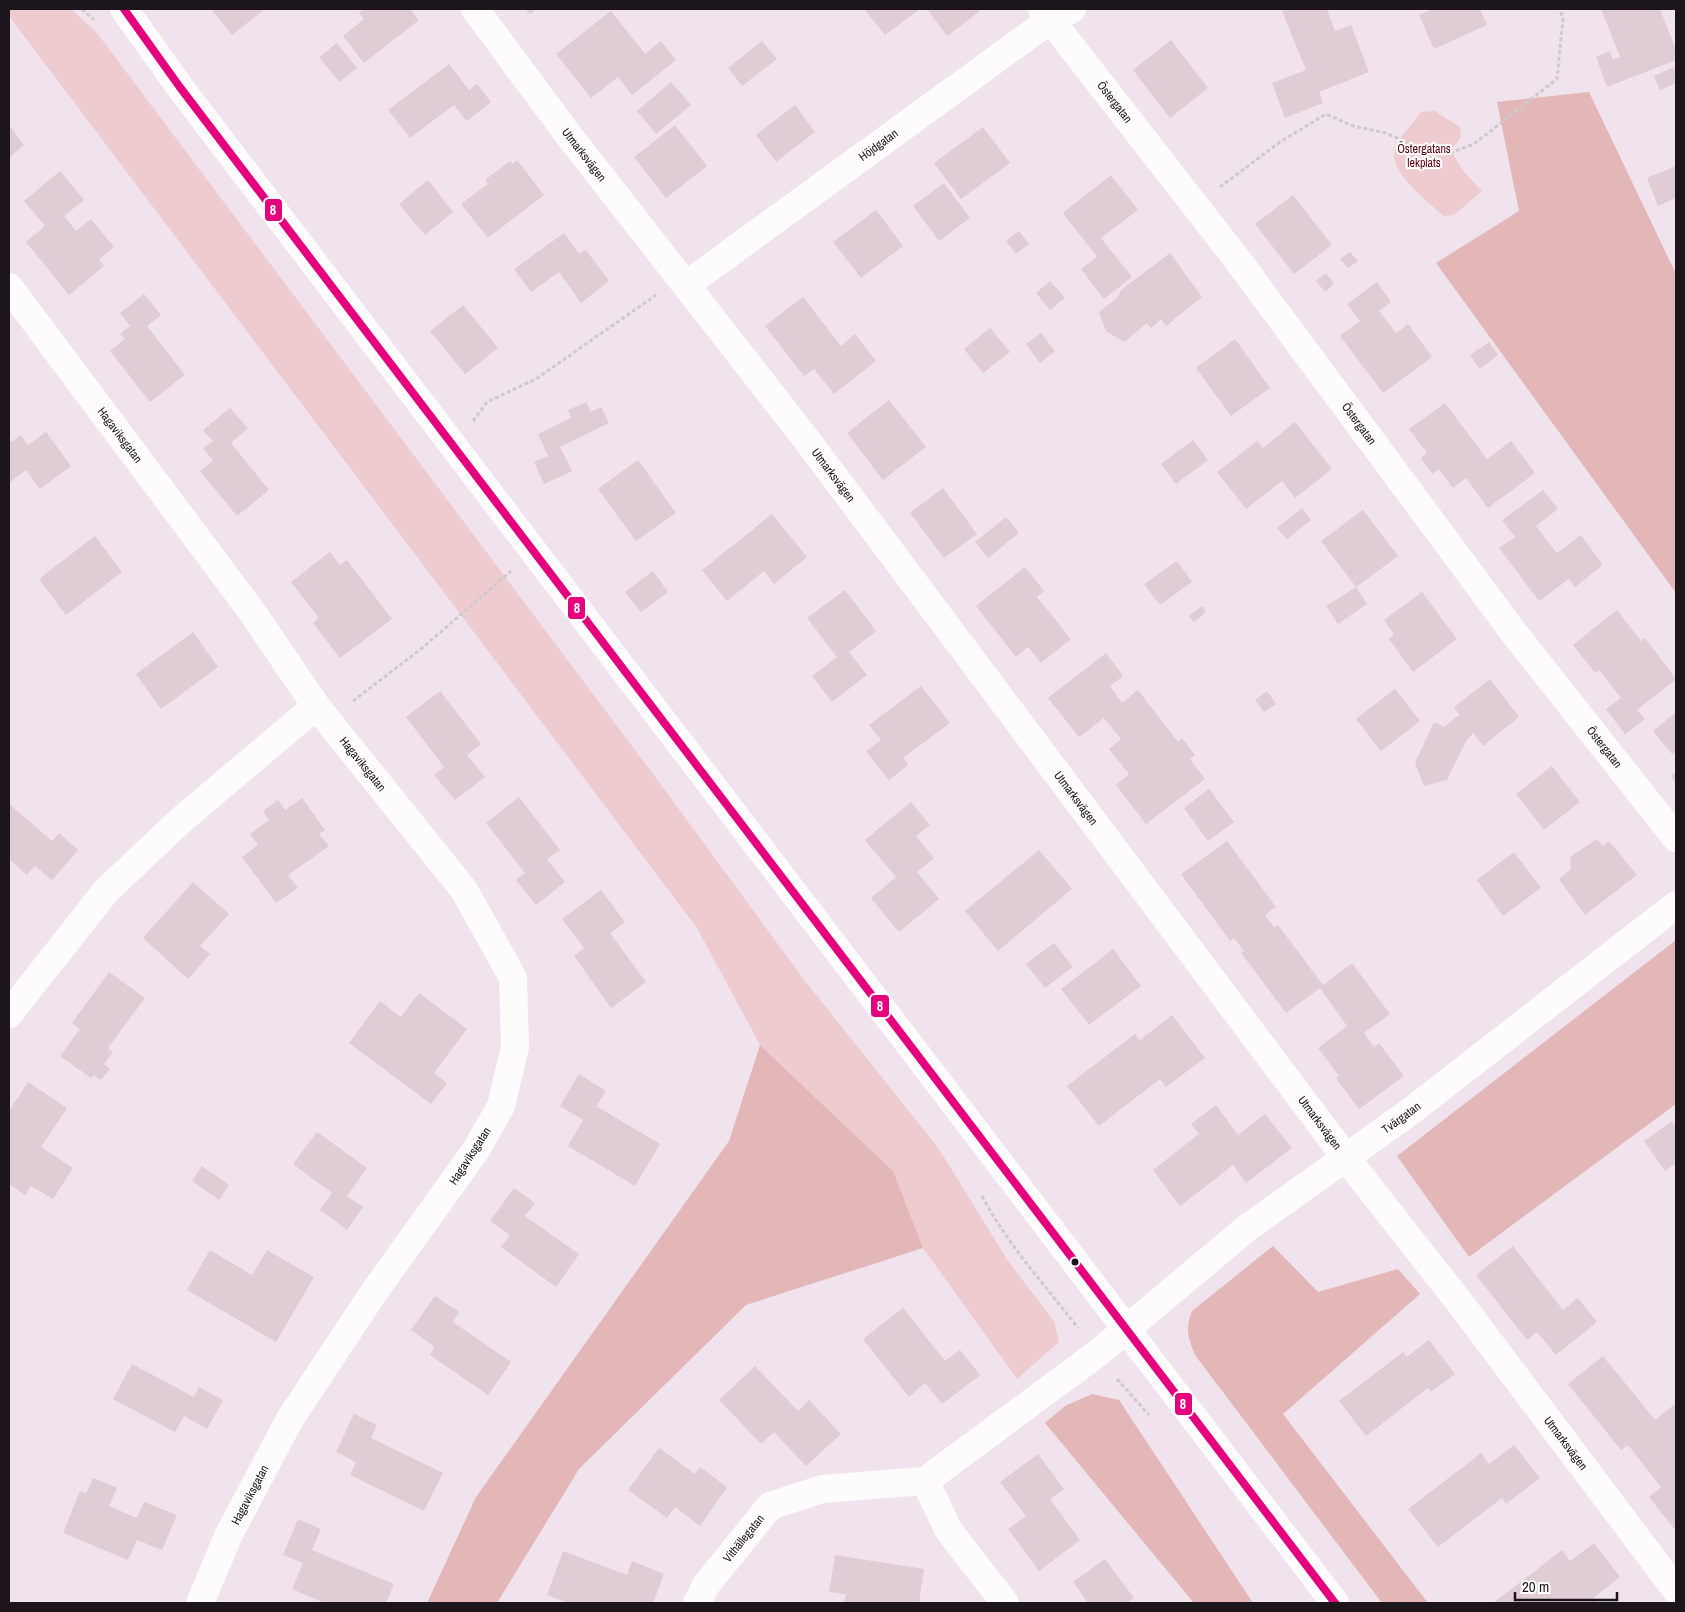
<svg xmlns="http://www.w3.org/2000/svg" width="1685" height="1612" viewBox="0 0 1685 1612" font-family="'Archivo Narrow',sans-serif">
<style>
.green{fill:#eecbce}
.forest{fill:#e3b6b8}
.building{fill:#e0ccd5}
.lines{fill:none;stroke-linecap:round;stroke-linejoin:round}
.path{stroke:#cdc9cc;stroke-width:3;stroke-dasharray:4 2.5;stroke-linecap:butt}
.minor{stroke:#fdfbfc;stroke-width:28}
.bus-1-casing{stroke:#fff;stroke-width:11}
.bus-1{stroke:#e5007d;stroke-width:8}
.bus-dot{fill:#1d151c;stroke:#fff;stroke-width:2}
.labels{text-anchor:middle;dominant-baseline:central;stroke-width:4.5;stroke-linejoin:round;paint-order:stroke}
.street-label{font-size:12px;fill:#1d151c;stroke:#fff}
.park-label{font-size:12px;fill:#59010c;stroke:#fff}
.line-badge{stroke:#fff;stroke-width:2}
.badge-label{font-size:14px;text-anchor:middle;font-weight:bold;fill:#fff}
</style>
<rect width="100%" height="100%" fill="#f0e3ed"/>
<g class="green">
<path d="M9 9H71L97 33 659 782 802 977 939 1149 1008 1261 1054 1321 1059 1342 1017 1379 923 1248 893 1171 760 1045 697 928 9 16Z"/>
<path d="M1435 111 1460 127 1461 137 1451 151 1464 172 1482 191 1454 215 1444 216C1427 201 1382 168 1397 143 1404 132 1414 123 1421 112Z"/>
</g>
<g class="forest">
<path d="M1589 92 1676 274V593L1436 263 1519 211 1497 102Z"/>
<path d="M1676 940V1104L1469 1257 1397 1156Z"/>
<path d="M760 1045 893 1171 923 1248 746 1305 579 1469 497 1603H427L476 1497 729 1141Z"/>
<path d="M1273 1246 1318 1292 1398 1269 1420 1294 1283 1414 1428 1603H1382L1195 1355C1188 1338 1185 1329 1192 1311Z"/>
<path d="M1092 1394 1119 1400 1253 1603H1194L1045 1423 1065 1406Z"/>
</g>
<g class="building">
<path d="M211 9H265L232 35Z"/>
<path d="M364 9H410L419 20 364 63 343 36 364 19 359 13Z"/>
<path d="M525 9H537L530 14Z"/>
<path d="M864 9H920L885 35Z"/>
<path d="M927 9H978L980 11 947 36Z"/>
<path d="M1287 9H1327L1335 31 1351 25 1369 72 1319 92 1323 103 1285 118 1272 83 1306 70 1282 11Z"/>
<path d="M1432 9H1480L1487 25 1434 49 1419 15Z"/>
<path d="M1601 9H1660L1676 50V60L1607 87 1596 57 1610 51 1613 60 1620 57Z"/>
<path d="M611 11 645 54 661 41 676 60 632 95 618 77 591 98 556 54Z"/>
<path d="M1171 40 1208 88 1170 118 1133 70Z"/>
<path d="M762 41 777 59 742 86 728 68Z"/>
<path d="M337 43 357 68 339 82 319 57Z"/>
<path d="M449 64 469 90 477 84 491 102 467 121 454 105 410 138 388 110Z"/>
<path d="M1674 67 1676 83 1660 90 1654 76Z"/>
<path d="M671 82 691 105 656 134 637 111Z"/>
<path d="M795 105 815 132 776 162 756 135Z"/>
<path d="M9 125 24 145 9 158Z"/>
<path d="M675 125 707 166 666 198 634 157Z"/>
<path d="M983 127 1010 163 961 199 934 163Z"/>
<path d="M517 160 544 195 488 238 461 204 488 184 485 180 510 161 513 164Z"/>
<path d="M1676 166V198L1658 206 1647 178Z"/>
<path d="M60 171 84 200 64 216 76 231 91 219 114 247 99 259 104 266 69 295 26 242 45 226 24 201Z"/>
<path d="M1111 175 1138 210 1101 238 1132 277 1104 299 1081 269 1097 257 1063 213Z"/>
<path d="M428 180 453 212 425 235 399 204Z"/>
<path d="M944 183 970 218 939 241 913 206Z"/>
<path d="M1293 195 1332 245 1294 274 1255 224Z"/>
<path d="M876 210 903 246 861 278 833 242Z"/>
<path d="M1019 231 1029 244 1016 254 1006 241Z"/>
<path d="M564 233 579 254 586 250 609 281 581 303 559 272 531 292 514 269Z"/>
<path d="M1350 252 1358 261 1348 268 1340 259Z"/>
<path d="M1170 253 1202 297 1166 326 1161 319 1151 328 1147 323 1124 342 1106 331 1099 312 1117 298 1121 290Z"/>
<path d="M1326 273 1334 284 1325 292 1316 281Z"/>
<path d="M1050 281 1065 298 1050 310 1036 293Z"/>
<path d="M1377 282 1391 302 1379 311 1396 333 1408 324 1432 357 1383 393 1340 336 1360 321 1347 304Z"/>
<path d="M144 294 161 315 147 326 185 375 150 402 110 351 125 339 120 334 130 326 120 313Z"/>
<path d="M803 297 841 346 855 334 876 361 834 394 814 369 804 376 765 326Z"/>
<path d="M463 305 498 348 465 374 430 331Z"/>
<path d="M990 328 1010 352 983 373 964 349Z"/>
<path d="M1041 333 1055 351 1040 363 1026 344Z"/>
<path d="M1235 339 1270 388 1231 416 1196 368Z"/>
<path d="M1489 342 1498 355 1480 369 1470 355Z"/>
<path d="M889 400 926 447 883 480 847 433Z"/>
<path d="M586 402 591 412 601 407 609 423 560 447 572 471 544 484 534 462 548 456 538 434 571 418 568 410Z"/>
<path d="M1445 403 1487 459 1511 441 1535 473 1488 508 1466 478 1453 488 1439 469 1432 474 1421 458 1427 453 1409 429Z"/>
<path d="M230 408 248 428 231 443 269 490 237 516 200 471 213 461 203 448 213 441 203 430Z"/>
<path d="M1295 422 1332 469 1295 498 1282 481 1246 509 1217 472 1257 441 1263 448Z"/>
<path d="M46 432 71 466 40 489 26 470 9 483V439L11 442 21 435 28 445Z"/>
<path d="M1193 440 1208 460 1176 484 1161 464Z"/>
<path d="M638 460 676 513 636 541 598 489Z"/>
<path d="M943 488 977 534 944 558 910 513Z"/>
<path d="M1543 490 1558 509 1536 526 1557 553 1581 535 1603 565 1575 587 1569 579 1539 601 1499 548 1515 537 1502 520Z"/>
<path d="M1302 508 1311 520 1287 539 1277 528Z"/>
<path d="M1363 510 1398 556 1356 587 1367 604 1338 624 1326 606 1356 587 1321 541Z"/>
<path d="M772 514 807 557 774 584 764 571 727 601 702 570Z"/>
<path d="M1006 517 1019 533 988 558 975 542Z"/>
<path d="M95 536 122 572 66 615 39 579Z"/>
<path d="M330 552 340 565 347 560 392 619 340 658 313 623 319 618 291 582Z"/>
<path d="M1177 561 1192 582 1160 605 1144 584Z"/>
<path d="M1025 567 1044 591 1037 597 1071 639 1041 663 1028 647 1016 657 976 606Z"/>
<path d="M653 571 668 592 641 612 625 592Z"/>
<path d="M845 590 876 631 849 652 867 675 832 702 812 676 837 657 807 618Z"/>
<path d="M1422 592 1457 639 1413 672 1389 639 1394 634 1384 620Z"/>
<path d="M1202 606 1206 612 1194 622 1189 616Z"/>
<path d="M1617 610 1641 641 1645 638 1676 679 1637 710 1645 719 1625 734 1606 709 1621 698 1599 670 1595 673 1573 645Z"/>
<path d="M193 632 218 667 161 709 136 674Z"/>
<path d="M1106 653 1123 676 1110 686 1122 703 1138 690 1178 742 1182 738 1195 755 1190 759 1205 779 1146 824 1116 785 1129 774 1109 749 1121 739 1104 718 1079 737 1048 698Z"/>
<path d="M1490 679 1519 717 1483 746 1473 733 1466 741 1447 780 1424 786 1415 763 1434 722 1444 727 1459 715 1454 707Z"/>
<path d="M921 686 950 723 903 758 908 765 889 780 866 751 881 740 869 725Z"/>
<path d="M1395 689 1420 721 1381 751 1356 719Z"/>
<path d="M440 691 481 744 467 755 485 777 455 800 434 775 444 767 406 717Z"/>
<path d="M1267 691 1276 704 1264 712 1255 700Z"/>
<path d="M1676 712V751L1672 754 1653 731Z"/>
<path d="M1552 766 1580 802 1544 830 1516 794Z"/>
<path d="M1676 772V783L1671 776Z"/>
<path d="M1209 789 1234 822 1208 841 1184 808Z"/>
<path d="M519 797 560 850 547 859 565 882 536 905 516 880 525 873 486 823Z"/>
<path d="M302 798 325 830 319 834 329 846 288 875 298 888 276 903 242 857 258 845 250 834 269 820 263 811 278 800 285 810Z"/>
<path d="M911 802 930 825 916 836 934 858 917 872 939 899 899 932 871 898 896 877 865 840Z"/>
<path d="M9 804 52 841 59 833 78 850 52 880 35 866 27 875 9 859Z"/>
<path d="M1597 839 1603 846 1609 841 1637 875 1585 915 1559 879 1571 869 1570 857Z"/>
<path d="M1227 841 1276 907 1265 915 1274 927 1278 925 1323 985 1352 963 1390 1014 1364 1033 1374 1047 1379 1043 1404 1076 1359 1109 1336 1078 1339 1076 1318 1048 1347 1026 1320 988 1286 1013 1241 953 1244 951 1234 938 1230 941 1181 874Z"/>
<path d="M1039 850 1072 889 998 951 965 911Z"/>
<path d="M1514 852 1541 888 1503 916 1477 880Z"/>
<path d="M193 882 229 914 200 946 210 954 188 979 143 938Z"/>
<path d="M601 890 625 922 610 933 646 982 611 1008 574 956 584 948 562 919Z"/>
<path d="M1054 943 1073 967 1045 988 1026 964Z"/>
<path d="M1113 949 1141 986 1089 1025 1061 989Z"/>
<path d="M109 972 145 998 108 1048 113 1052 104 1064 110 1069 101 1080 94 1075 91 1078 60 1056 80 1029 72 1023Z"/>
<path d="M419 993 467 1029 434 1073 447 1083 431 1104 349 1043 380 1001 401 1017Z"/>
<path d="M1172 1015 1205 1058 1166 1087 1160 1079 1099 1126 1067 1086 1135 1034 1140 1040Z"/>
<path d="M579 1074 606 1091 596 1106 660 1144 635 1186 568 1146 583 1120 560 1106Z"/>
<path d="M28 1082 67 1108 41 1147 73 1168 53 1199 31 1186 25 1195 9 1184V1111Z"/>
<path d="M1216 1105 1238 1135 1265 1114 1292 1148 1246 1183 1233 1165 1180 1206 1153 1170 1199 1134 1191 1124Z"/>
<path d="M1672 1121 1676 1127V1163L1665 1171 1644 1141Z"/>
<path d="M317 1132 367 1168 347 1196 363 1207 347 1230 320 1210 332 1193 293 1164Z"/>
<path d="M202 1166 229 1185 219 1200 192 1181Z"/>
<path d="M514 1188 535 1203 525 1216 579 1254 556 1287 501 1247 510 1235 490 1221Z"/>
<path d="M1513 1246 1563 1310 1578 1298 1597 1322 1556 1355 1537 1332 1527 1340 1476 1275Z"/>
<path d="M210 1250 252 1275 267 1250 314 1277 276 1342 187 1290Z"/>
<path d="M435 1296 459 1312 453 1322 511 1362 488 1395 430 1355 435 1347 411 1330Z"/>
<path d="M903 1308 945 1361 960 1350 980 1375 942 1404 925 1383 909 1397 863 1339Z"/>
<path d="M1429 1340 1455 1374 1431 1392 1428 1388 1366 1436 1339 1401 1403 1352 1407 1357Z"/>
<path d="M1603 1356 1655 1420 1675 1404 1676 1406V1531L1649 1497 1661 1487 1628 1445 1621 1450 1568 1384Z"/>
<path d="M132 1364 194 1397 199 1387 223 1400 207 1429 184 1416 175 1432 113 1399Z"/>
<path d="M755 1366 798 1411 809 1400 841 1434 806 1466 774 1432 761 1444 719 1400Z"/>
<path d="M354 1414 377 1425 371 1438 443 1473 424 1511 350 1475 356 1462 336 1452Z"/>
<path d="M1514 1445 1540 1478 1506 1504 1502 1498 1438 1547 1408 1509 1481 1453 1489 1464Z"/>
<path d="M659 1448 695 1474 700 1467 727 1487 700 1526 675 1507 667 1518 628 1490Z"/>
<path d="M1038 1454 1064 1489 1050 1499 1080 1540 1039 1571 1008 1529 1026 1516 1000 1482Z"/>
<path d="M93 1478 117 1488 109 1506 137 1518 144 1502 177 1515 162 1550 137 1540 128 1560 63 1533 80 1491 86 1494Z"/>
<path d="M298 1519 321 1529 312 1550 394 1584 386 1603H325L292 1589 303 1563 283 1555Z"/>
<path d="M1594 1543 1620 1577 1593 1598 1597 1603H1493L1562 1550 1570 1561Z"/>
<path d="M563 1551 627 1575 632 1561 664 1574 653 1603H569L547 1595Z"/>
<path d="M835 1555 924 1569 919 1603H844L846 1594 829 1592Z"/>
<path d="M1105 1559 1134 1598 1127 1603H1088L1073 1582Z"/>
</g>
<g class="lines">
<g class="path">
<path d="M82 9 94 20"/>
<path d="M1220 187 1280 142 1326 114 1353 126 1386 133 1419 148 1447 154 1474 144 1557 79 1563 19 1560 9"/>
<path d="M473 421 487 402 536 379 656 295"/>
<path d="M353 701 421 649 511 571"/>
<path d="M982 1196C1008 1245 1045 1285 1078 1328"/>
<path d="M1117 1379 1149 1415"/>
</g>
<g class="minor">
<path d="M124 9 179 86 1335 1603"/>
<path id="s1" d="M475 9 570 137 803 435 1346 1158 1460 1303 1676 1590"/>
<path id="s2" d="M1042 9 1233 254 1514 633 1676 838"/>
<path id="s3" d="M686 285 1050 20 1072 9"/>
<path id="s4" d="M9 287 250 609 316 706 464 890 513 978 515 1047 501 1106 476 1150 374 1292 290 1419 229 1534 200 1603"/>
<path d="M9 1014 106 891 180 821 316 706"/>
<path d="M925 1481 949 1531 1005 1603"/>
<path id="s5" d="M697 1603 706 1585 770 1506 822 1489 925 1481 1098 1353 1247 1228 1407 1114 1676 905"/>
</g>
<defs>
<path id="bus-1" d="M124 9 179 86 1335 1603"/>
</defs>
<use href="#bus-1" class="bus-1-casing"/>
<use href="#bus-1" class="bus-1"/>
</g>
<circle class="bus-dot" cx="1075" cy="1262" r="4.5"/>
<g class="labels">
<g class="street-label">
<text stroke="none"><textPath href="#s2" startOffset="118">Östergatan</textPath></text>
<text stroke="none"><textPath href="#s3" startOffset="238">Höjdgatan</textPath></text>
<text stroke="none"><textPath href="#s1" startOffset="182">Utmarksvägen</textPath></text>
<text stroke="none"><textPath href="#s2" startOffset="522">Östergatan</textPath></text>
<text stroke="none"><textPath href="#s4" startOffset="185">Hagaviksgatan</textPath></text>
<text stroke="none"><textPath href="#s1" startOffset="588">Utmarksvägen</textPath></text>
<text stroke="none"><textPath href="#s2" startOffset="928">Östergatan</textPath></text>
<text stroke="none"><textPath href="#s4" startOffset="594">Hagaviksgatan</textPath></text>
<text stroke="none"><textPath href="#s1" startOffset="992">Utmarksvägen</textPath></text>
<text stroke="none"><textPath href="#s5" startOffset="879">Tvärgatan</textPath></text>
<text stroke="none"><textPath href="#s1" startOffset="1398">Utmarksvägen</textPath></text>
<text transform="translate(470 1156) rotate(-57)">Hagaviksgatan</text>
<text stroke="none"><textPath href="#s1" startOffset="1802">Utmarksvägen</textPath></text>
<text transform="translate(250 1495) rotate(-62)">Hagaviksgatan</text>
<text stroke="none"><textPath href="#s5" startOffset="80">Vithällegatan</textPath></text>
</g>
<g class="park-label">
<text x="1424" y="149">Östergatans<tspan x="1424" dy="14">lekplats</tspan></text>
</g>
</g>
<g class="line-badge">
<rect x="264" y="198" width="19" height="24" rx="5" fill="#e5007d"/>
<rect x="567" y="596" width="19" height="24" rx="5" fill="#e5007d"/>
<rect x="870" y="994" width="20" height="24" rx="5" fill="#e5007d"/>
<rect x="1174" y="1392" width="19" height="24" rx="5" fill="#e5007d"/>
</g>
<g class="badge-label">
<text x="273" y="215">8</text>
<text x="577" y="613">8</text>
<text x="880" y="1011">8</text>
<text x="1183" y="1409">8</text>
</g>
<rect width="1685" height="1612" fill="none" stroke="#1d151c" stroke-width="20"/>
<path d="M1515 1592v8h102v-8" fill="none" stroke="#1d151c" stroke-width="2.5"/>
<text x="1522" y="1592" font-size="15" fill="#1d151c" stroke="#ffffff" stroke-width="4" paint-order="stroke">20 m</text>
</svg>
